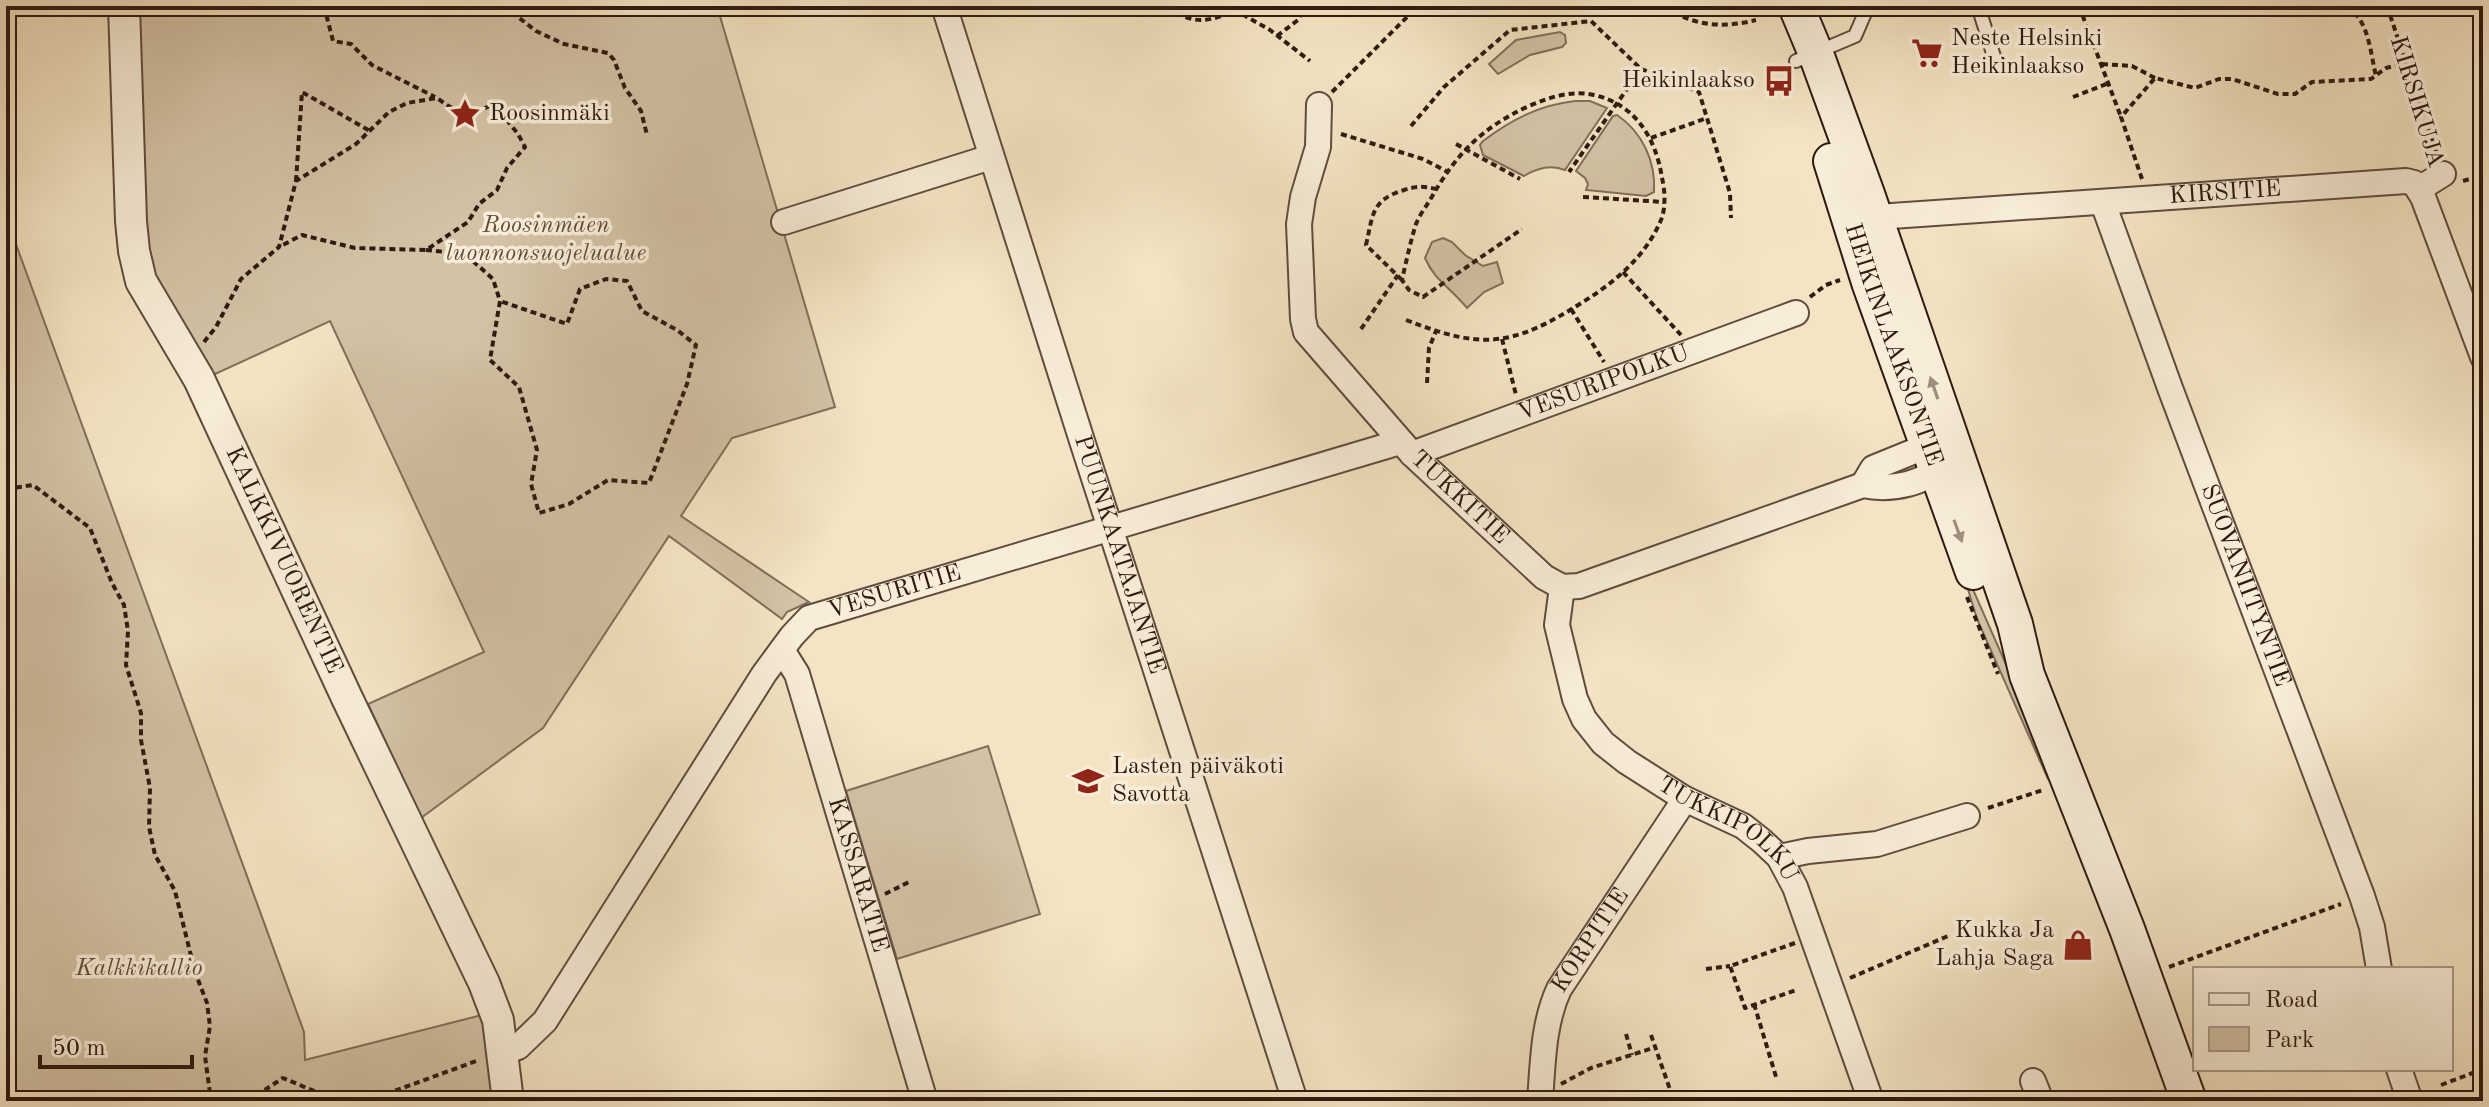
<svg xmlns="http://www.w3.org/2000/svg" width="2489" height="1107" viewBox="0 0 2489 1107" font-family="'Old Standard TT',serif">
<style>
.green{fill:#d3c2a5;stroke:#816e5b;stroke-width:2}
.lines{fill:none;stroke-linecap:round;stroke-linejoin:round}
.service-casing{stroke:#604c3e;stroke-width:16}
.minor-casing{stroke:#604c3e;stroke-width:28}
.tertiary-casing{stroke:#604c3e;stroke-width:34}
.secondary-casing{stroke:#2f1a11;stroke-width:38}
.path{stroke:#2f1a11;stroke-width:4;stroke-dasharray:6 4;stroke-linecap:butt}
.service{stroke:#f8edd8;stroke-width:12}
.minor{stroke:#f8edd8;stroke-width:24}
.tertiary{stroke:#f8edd8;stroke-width:30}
.secondary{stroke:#f8edd8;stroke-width:34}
.oneway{fill:#9e8e7e}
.labels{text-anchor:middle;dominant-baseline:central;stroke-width:7;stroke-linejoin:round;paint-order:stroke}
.poi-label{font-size:24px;fill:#2f1a11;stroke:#f8edd8;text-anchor:start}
.street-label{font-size:24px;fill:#2f1a11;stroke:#f8edd8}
.park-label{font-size:24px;font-style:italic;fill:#604c3d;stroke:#f8edd8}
</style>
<rect width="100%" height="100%" fill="#f4e4c3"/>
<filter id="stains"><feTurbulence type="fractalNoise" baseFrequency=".0025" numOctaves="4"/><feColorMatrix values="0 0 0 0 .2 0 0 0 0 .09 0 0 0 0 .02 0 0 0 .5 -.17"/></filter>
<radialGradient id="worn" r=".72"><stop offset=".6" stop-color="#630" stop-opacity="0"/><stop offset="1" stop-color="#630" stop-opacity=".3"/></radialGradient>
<g class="green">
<path d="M139 6H717L835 407 732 438 681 516 809 602 787 612 782 619 669 536 543 728 421 818 368 704 484 652 330 321 213 375 156 284 149 262 145 223Z"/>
<path d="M1560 32 1565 35 1566 43 1562 47 1530 55 1498 74 1489 64 1516 40Z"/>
<path d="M1575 101H1590L1607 108 1565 170C1550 164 1537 168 1524 176L1483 155 1480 145 1483 141C1511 120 1539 105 1575 101Z"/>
<path d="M1617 115C1642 132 1656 161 1654 192L1646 196 1586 190 1588 184 1585 178 1576 171 1613 116Z"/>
<path d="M6 217 304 1032 305 1060 482 1015 496 1101H6Z"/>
<path d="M1443 238 1452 242 1465 255 1483 266 1497 262 1503 283 1484 292 1467 308C1452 289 1434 280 1425 258L1432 242Z"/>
<path d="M1971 585 2056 778 2048 779 1977 619 1967 586Z"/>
<path d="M988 746 1040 914 897 959 846 791Z"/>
</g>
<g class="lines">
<defs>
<g id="service">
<path d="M1978 6 1997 66"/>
<path d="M1796 61 1855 36 1868 6"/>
</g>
<g id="minor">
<path id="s1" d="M944 6 1083 444 1295 1101"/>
<path id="s2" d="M1319 105 1318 147 1303 197 1299 224 1303 319 1306 332 1412 454 1544 577 1562 587 1579 586 1863 485C1891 491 1927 484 1946 461"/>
<path d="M2419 189 2443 174"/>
<path id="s3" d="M2103 203 2170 388 2362 896 2372 927 2379 969"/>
<path id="s4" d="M1862 218 2406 181 2414 183 2423 197 2483 357"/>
<path d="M784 222 991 157"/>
<path id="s5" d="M1412 454 1796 313"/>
<path d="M1863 485 1873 468 1927 446 1941 448"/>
<path id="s6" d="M1562 587 1557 625 1575 699 1584 719 1603 743 1627 762 1685 799 1743 826 1762 841 1779 857 1795 887 1871 1101"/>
<path id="s7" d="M782 650 797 674 925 1101"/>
<path d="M1779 857 1808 851 1877 844 1967 816"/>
<path id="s8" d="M504 1052 518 1047 545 1021 764 674 792 636 809 618 1400 442"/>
<path d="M2399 1069 2410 1101"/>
<path d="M2033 1081 2041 1101"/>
<path id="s9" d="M1540 1101C1543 1062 1543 1024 1559 989L1685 799"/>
</g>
<g id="tertiary">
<path id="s10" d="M124 6 131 221 134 251 141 281 199 379 347 698 484 983 498 1020 508 1101"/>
</g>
<g id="secondary">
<path d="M1796 6 1816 54 1867 194 2015 624 2027 675 2127 929 2189 1101"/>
<path id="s11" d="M1831 161 1869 282 1973 572"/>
</g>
</defs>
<use href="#service" class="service-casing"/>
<use href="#minor" class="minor-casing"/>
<use href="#tertiary" class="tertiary-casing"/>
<use href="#secondary" class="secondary-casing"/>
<g class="path">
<path d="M324 6 333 41 351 44 372 65 435 97"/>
<path d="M504 6 536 31 564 44 608 53 614 60 625 88 641 111 647 135"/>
<path d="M1169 6C1190 26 1211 22 1235 10L1270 30 1310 61"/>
<path d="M1666 6C1691 27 1726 28 1756 20"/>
<path d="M2079 6 2121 117"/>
<path d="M2347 6C2369 21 2370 51 2376 76"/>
<path d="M2387 6 2437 155"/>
<path d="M1277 36 1298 20 1306 6"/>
<path d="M2102 64 2132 66 2155 78"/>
<path d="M1641 69 1699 92 1730 193 1731 218"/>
<path d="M1332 92 1418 6"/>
<path d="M2073 97 2109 83"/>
<path d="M1411 126 1444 87 1510 30 1591 21 1641 69 1569 172"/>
<path d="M1341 134 1423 159 1448 172"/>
<path d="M1651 138 1707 118"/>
<path d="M1456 144 1520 179"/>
<path d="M2142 179 2121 117 2155 78 2195 88 2219 79H2232L2278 94H2295L2312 82 2371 79 2386 68 2406 63"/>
<path d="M296 181 302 92 370 131"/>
<path d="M2463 181 2483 175"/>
<path d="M1583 197 1664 202"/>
<path d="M426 250 465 254 493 279 500 301 490 360 519 387 537 450 531 484 539 513 569 504 608 480 649 483 687 384 696 345 677 330 642 311 627 281 606 279 580 289 567 324 500 301"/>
<path d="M1623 272 1681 335"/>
<path d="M1402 280 1366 245C1373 215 1371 200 1404 190 1416 186 1424 186 1436 189"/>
<path d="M1810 297 1826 285 1840 280"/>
<path d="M1571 309 1604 362"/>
<path d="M1406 320C1483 350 1512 347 1583 302 1615 282 1646 256 1661 220 1666 208 1665 190 1662 178 1656 138 1635 104 1594 95 1571 90 1550 97 1529 106 1481 128 1456 154 1430 200 1425 208 1418 217 1415 227 1410 244 1406 262 1402 280L1409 290 1423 297 1522 229"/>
<path d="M1361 329 1398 275"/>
<path d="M1502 339 1516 395"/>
<path d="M204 342 216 327 241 279 279 247 296 181 356 144 389 112 407 103 437 98C458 114 469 116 494 104L518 134 525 147 507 168 497 190 479 204 468 222 426 250 355 248 302 235 279 247"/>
<path d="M1427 383 1429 348 1436 331"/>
<path d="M6 489 33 485 90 528 112 583 124 605 128 631 126 665 141 713V740L150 788 149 827 155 855 175 891 195 972 207 1003 210 1026 205 1056 211 1101"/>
<path d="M1967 597 1998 674"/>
<path d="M1988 808 2043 790"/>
<path d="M885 894 909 882"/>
<path d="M1795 943 1730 966 1745 1008 1796 990"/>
<path d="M2169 967 2341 904"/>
<path d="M1706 969 1730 966"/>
<path d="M1850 978 1948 936"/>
<path d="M1754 1004 1777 1080"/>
<path d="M1626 1034 1632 1055"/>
<path d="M1651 1035 1674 1101"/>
<path d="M1561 1084 1591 1068 1656 1047"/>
<path d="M2441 1085 2483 1069"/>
<path d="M248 1101 283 1078 338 1101"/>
<path d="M367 1101 479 1060"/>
</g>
<use href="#service" class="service"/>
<use href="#minor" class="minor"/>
<use href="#tertiary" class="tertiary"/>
<use href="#secondary" class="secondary"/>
</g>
<defs><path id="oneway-solid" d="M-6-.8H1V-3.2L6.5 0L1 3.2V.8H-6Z" transform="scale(2)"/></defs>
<g class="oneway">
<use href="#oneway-solid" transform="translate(1934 388) rotate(-109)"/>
<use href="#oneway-solid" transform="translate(1958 531) rotate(70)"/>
</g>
<defs>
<symbol id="supermarket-bare" viewBox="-9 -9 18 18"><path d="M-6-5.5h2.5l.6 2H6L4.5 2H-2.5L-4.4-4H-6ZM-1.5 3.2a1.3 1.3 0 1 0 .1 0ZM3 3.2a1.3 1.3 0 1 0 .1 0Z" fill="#8f2418" stroke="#f8edd8" stroke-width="2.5" paint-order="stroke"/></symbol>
<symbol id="bus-bare" viewBox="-9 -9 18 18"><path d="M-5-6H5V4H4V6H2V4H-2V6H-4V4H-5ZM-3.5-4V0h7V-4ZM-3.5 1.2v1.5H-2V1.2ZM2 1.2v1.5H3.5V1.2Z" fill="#8f2418" stroke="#f8edd8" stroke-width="2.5" paint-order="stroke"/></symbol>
<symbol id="sight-bare" viewBox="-9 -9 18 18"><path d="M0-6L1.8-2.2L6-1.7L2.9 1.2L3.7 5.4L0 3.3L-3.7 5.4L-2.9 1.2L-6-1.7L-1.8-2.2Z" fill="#8f2418" stroke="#f8edd8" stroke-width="2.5" paint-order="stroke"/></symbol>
<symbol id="school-bare" viewBox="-9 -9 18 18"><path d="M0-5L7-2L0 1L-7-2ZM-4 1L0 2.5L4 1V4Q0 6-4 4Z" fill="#8f2418" stroke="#f8edd8" stroke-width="2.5" paint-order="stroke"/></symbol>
<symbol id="shop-bare" viewBox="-9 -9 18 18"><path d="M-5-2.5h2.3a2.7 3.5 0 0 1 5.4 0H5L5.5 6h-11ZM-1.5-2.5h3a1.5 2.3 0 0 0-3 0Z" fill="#8f2418" stroke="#f8edd8" stroke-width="2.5" paint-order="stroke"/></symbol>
</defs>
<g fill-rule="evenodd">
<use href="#supermarket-bare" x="1905" y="31" width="44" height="44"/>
<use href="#bus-bare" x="1757" y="59" width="44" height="44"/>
<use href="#sight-bare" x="443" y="92" width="44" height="44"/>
<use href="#school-bare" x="1066" y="759" width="44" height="44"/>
<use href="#shop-bare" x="2056" y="923" width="44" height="44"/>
</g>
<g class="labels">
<g class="poi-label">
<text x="1951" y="39">Neste Helsinki<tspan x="1951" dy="28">Heikinlaakso</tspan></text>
<text x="1755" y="81" text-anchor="end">Heikinlaakso</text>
<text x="489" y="114">Roosinmäki</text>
<text x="1112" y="767">Lasten päiväkoti<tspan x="1112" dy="28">Savotta</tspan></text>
<text x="2054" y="931" text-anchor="end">Kukka Ja<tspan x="2054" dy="28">Lahja Saga</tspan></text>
</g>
<g class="street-label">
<text transform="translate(2416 102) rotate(73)">KIRSIKUJA</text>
<text stroke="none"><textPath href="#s4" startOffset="364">KIRSITIE</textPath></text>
<text stroke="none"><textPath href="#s11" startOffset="194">HEIKINLAAKSONTIE</textPath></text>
<text stroke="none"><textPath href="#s5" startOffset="204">VESURIPOLKU</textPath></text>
<text stroke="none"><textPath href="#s2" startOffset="456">TUKKITIE</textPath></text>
<text stroke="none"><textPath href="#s1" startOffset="576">PUUNKAATAJANTIE</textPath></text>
<text stroke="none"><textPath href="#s10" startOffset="590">KALKKIVUORENTIE</textPath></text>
<text stroke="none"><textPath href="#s3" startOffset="408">SUOVANIITYNTIE</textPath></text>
<text stroke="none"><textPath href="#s8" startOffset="624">VESURITIE</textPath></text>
<text stroke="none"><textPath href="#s6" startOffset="320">TUKKIPOLKU</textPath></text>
<text stroke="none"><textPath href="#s7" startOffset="238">KASSARATIE</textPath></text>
<text stroke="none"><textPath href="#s9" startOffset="172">KORPITIE</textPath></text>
</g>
<g class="park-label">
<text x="546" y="226">Roosinmäen<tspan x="546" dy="28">luonnonsuojelualue</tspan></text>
<text x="139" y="969">Kalkkikallio</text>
</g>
</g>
<rect width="2489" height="1107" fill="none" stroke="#f4e4c3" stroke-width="32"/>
<rect x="8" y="8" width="2473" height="1091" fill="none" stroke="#2f1a11" stroke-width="4"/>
<rect x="16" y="16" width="2457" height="1075" fill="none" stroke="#2f1a11" stroke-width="2"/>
<rect x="2193" y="967" width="260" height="104" fill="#f8edd8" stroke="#a89988" stroke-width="2"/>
<rect x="2209" y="993" width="40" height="12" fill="#f8edd8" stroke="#a89988" stroke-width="2"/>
<text x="2265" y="1007" font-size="24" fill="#2f1a11">Road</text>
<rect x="2209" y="1027" width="40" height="24" fill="#d3c2a5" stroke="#a89988" stroke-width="2"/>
<text x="2265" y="1047" font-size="24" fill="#2f1a11">Park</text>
<path d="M40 1055v12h152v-12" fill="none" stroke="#2f1a11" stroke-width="4"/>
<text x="52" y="1055" font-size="24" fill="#2f1a11" stroke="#f8edd8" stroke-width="6" paint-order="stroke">50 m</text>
<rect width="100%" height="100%" filter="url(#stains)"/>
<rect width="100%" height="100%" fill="url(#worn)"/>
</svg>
